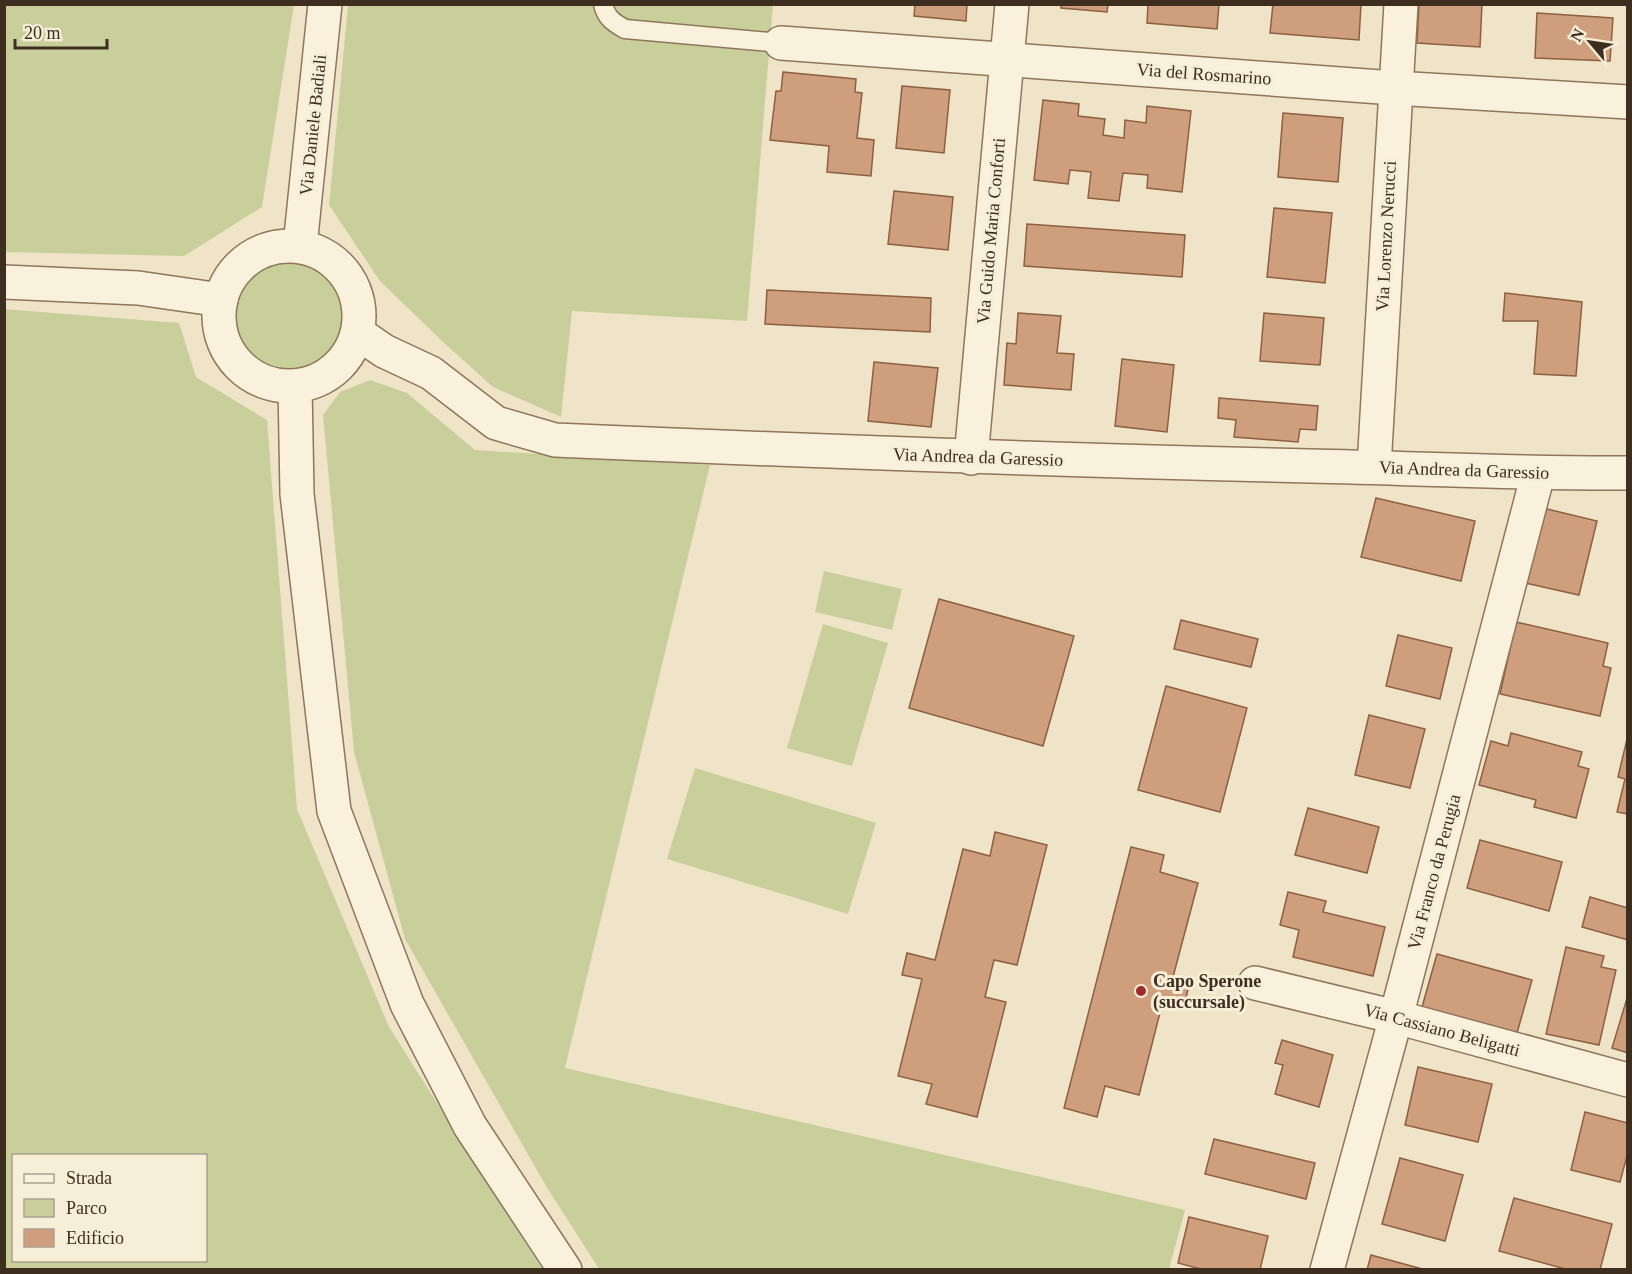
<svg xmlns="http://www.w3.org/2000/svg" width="1632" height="1274" viewBox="0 0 1632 1274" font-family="Georgia,serif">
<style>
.green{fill:#c9cf9b;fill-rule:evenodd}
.building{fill:#cf9f7d;stroke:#8d5f41;stroke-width:1.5}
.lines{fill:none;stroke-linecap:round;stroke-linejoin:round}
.lane-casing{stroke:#8d765c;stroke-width:21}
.street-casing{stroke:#8d765c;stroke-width:36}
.lane{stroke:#faf1dc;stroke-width:18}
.street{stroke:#faf1dc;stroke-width:33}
.poi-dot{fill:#9e2a2b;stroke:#f7eed8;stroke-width:2}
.labels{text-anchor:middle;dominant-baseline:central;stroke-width:6;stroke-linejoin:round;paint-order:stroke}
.street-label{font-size:18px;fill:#3d2e20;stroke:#f7eed8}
.poi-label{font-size:18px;font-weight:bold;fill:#3d2e20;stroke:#f7eed8;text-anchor:start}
</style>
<rect width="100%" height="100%" fill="#f0e4c8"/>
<g class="green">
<path d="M5 4 294 5 262 207 184 256 5 252Z"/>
<path d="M348 5H773L747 321 572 311 561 417 493 387 443 342 380 281 329 205Z"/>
<circle cx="289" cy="315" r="54"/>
<path d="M4 309 179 323 196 377 267 420 297 809 389 1027 542 1269H5ZM14 1156H206V1260H14Z"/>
<path d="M370 380 407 393 475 450 710 465 565 1068 1185 1210 1169 1269H599L546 1186 405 939 354 752 323 415 340 392Z"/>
<path d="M824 571 902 589 892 630 815 612Z"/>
<path d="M823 624 888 643 852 766 787 748Z"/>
<path d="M695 768 876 823 848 914 667 859Z"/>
</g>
<g class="building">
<path d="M915 4H967L966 21 914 16Z"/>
<path d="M1061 4H1108L1107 12 1061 8Z"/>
<path d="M1148 4H1219L1217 29 1147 23Z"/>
<path d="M1273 4H1361L1359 40 1270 33Z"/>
<path d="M1419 4H1482L1480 47 1417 43Z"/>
<path d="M1537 13 1613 18 1610 61 1535 58Z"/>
<path d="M783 72 856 79 855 92 862 93 857 138 874 140 871 176 827 172 829 146 770 140 776 91H781Z"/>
<path d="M902 86 950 90 944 153 896 148Z"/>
<path d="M1043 100 1079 104 1078 116 1105 119 1103 135 1124 138 1125 120 1146 123 1147 106 1191 111 1182 192 1147 188 1148 175 1123 173 1119 201 1088 198 1091 172 1070 170 1068 184 1034 180Z"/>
<path d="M1283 113 1343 118 1338 182 1278 177Z"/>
<path d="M894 191 953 197 948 250 888 244Z"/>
<path d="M1274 208 1332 213 1325 283 1267 277Z"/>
<path d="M1027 224 1185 235 1182 277 1024 266Z"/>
<path d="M767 290 931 298 930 332 765 324Z"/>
<path d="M1505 293 1582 302 1576 376 1534 374 1538 321H1503Z"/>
<path d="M1018 313 1061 316 1057 353 1074 354 1071 390 1004 385 1007 343 1016 344Z"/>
<path d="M1264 313 1324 318 1320 365 1260 361Z"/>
<path d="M1122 359 1174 365 1167 432 1115 426Z"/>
<path d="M874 362 938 368 931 427 868 421Z"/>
<path d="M1219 398 1318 406 1316 430 1300 429 1298 442 1234 437 1236 420 1218 418Z"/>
<path d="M1376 498 1475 521 1461 581 1361 557Z"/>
<path d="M1543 508 1597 521 1579 595 1525 583Z"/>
<path d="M939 599 1074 636 1043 746 909 708Z"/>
<path d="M1181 620 1258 639 1251 667 1174 649Z"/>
<path d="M1516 622 1608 643 1603 666 1611 668 1600 716 1500 694Z"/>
<path d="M1398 635 1452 648 1440 699 1386 686Z"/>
<path d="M1166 686 1247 708 1220 812 1138 790Z"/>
<path d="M1369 715 1425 729 1410 788 1355 775Z"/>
<path d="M1511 733 1582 752 1578 766 1589 769 1576 818 1534 807 1536 800 1479 785 1491 741 1508 746Z"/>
<path d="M1627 739H1628V814L1617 812 1625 779 1618 777Z"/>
<path d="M1308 808 1379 827 1367 873 1295 855Z"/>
<path d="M995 832 1047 845 1017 965 994 960 985 997 1006 1002 977 1117 926 1104 932 1084 898 1076 922 979 902 975 907 953 935 960 963 849 990 856Z"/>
<path d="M1480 840 1562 862 1549 911 1467 888Z"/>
<path d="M1131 847 1164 855 1160 872 1198 883 1173 977 1190 981 1184 1006 1163 1001 1139 1095 1105 1086 1097 1117 1064 1108Z"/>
<path d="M1288 892 1326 901 1323 912 1385 927 1373 976 1293 957 1299 930 1280 925Z"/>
<path d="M1590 897 1628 908V940L1582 927Z"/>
<path d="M1566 947 1604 956 1601 967 1616 970 1599 1045 1546 1034Z"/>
<path d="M1437 954 1532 980 1517 1033 1422 1007Z"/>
<path d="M1628 995V1053L1612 1048Z"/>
<path d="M1282 1040 1333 1055 1319 1107 1275 1094 1283 1065 1275 1063Z"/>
<path d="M1418 1067 1492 1084 1478 1142 1405 1125Z"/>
<path d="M1585 1112 1628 1123V1152L1620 1182 1571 1170Z"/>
<path d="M1214 1139 1315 1163 1306 1199 1205 1174Z"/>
<path d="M1400 1158 1463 1175 1445 1241 1382 1224Z"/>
<path d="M1514 1198 1612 1224 1600 1270H1569L1499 1251Z"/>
<path d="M1189 1217 1268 1236 1260 1270H1204L1178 1263Z"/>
<path d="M1371 1255 1426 1270H1367Z"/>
</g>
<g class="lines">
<defs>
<path id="lane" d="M603 4C606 18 614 23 625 29L781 43"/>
<g id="street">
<path d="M781 43 1394 88 1628 102"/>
<circle cx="289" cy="316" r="70"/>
<path d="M300 246 325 4"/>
<path d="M4 282 138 288 221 300"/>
<path d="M358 333 384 351 431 373 496 423 555 440C807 451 1058 460 1310 466 1416 468 1521 474 1628 473"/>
<path d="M295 386 297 494 334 811 407 1004 470 1126 565 1270"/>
<path d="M971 458 1012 4"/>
<path d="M1374 467 1401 4"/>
<path d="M1255 983 1396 1017 1628 1080"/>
<path d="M1327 1270 1396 1017 1538 474"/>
</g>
</defs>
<use href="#lane" class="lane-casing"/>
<use href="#street" class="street-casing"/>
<use href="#lane" class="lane"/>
<use href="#street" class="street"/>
</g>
<circle class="poi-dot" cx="1141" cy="991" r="6"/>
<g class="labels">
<g class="street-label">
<text transform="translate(1204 74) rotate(4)">Via del Rosmarino</text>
<text transform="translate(313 125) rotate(-84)">Via Daniele Badiali</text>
<text transform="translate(991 231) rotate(-85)">Via Guido Maria Conforti</text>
<text transform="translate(1386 236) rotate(-87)">Via Lorenzo Nerucci</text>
<text transform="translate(978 457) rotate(2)">Via Andrea da Garessio</text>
<text transform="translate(1464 470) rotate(2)">Via Andrea da Garessio</text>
<text transform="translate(1434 872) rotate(-75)">Via Franco da Perugia</text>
<text transform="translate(1442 1030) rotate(15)">Via Cassiano Beligatti</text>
</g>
<g class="poi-label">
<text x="1153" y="981">Capo Sperone<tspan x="1153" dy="21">(succursale)</tspan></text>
</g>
</g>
<rect width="1632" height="1274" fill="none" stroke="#3d2e20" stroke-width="12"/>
<rect x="12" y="1154" width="195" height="108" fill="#f7eed8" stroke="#ada18e" stroke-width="1.5"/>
<rect x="24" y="1174" width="30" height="9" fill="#faf1dc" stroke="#ada18e" stroke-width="1.5"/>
<text x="66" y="1184" font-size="18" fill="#3d2e20">Strada</text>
<rect x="24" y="1199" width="30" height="18" fill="#c9cf9b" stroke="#ada18e" stroke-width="1.5"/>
<text x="66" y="1214" font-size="18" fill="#3d2e20">Parco</text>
<rect x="24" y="1229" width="30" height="18" fill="#cf9f7d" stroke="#ada18e" stroke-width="1.5"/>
<text x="66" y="1244" font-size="18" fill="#3d2e20">Edificio</text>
<g transform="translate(1590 42) rotate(299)" stroke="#f7eed8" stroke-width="4.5" paint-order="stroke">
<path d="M0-4.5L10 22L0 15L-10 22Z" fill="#3d2e20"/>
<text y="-9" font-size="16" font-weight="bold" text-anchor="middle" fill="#3d2e20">N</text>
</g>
<path d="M15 39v9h92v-9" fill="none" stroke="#3d2e20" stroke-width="3"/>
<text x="24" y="39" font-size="18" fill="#3d2e20" stroke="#f7eed8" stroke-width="4.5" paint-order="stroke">20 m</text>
</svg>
